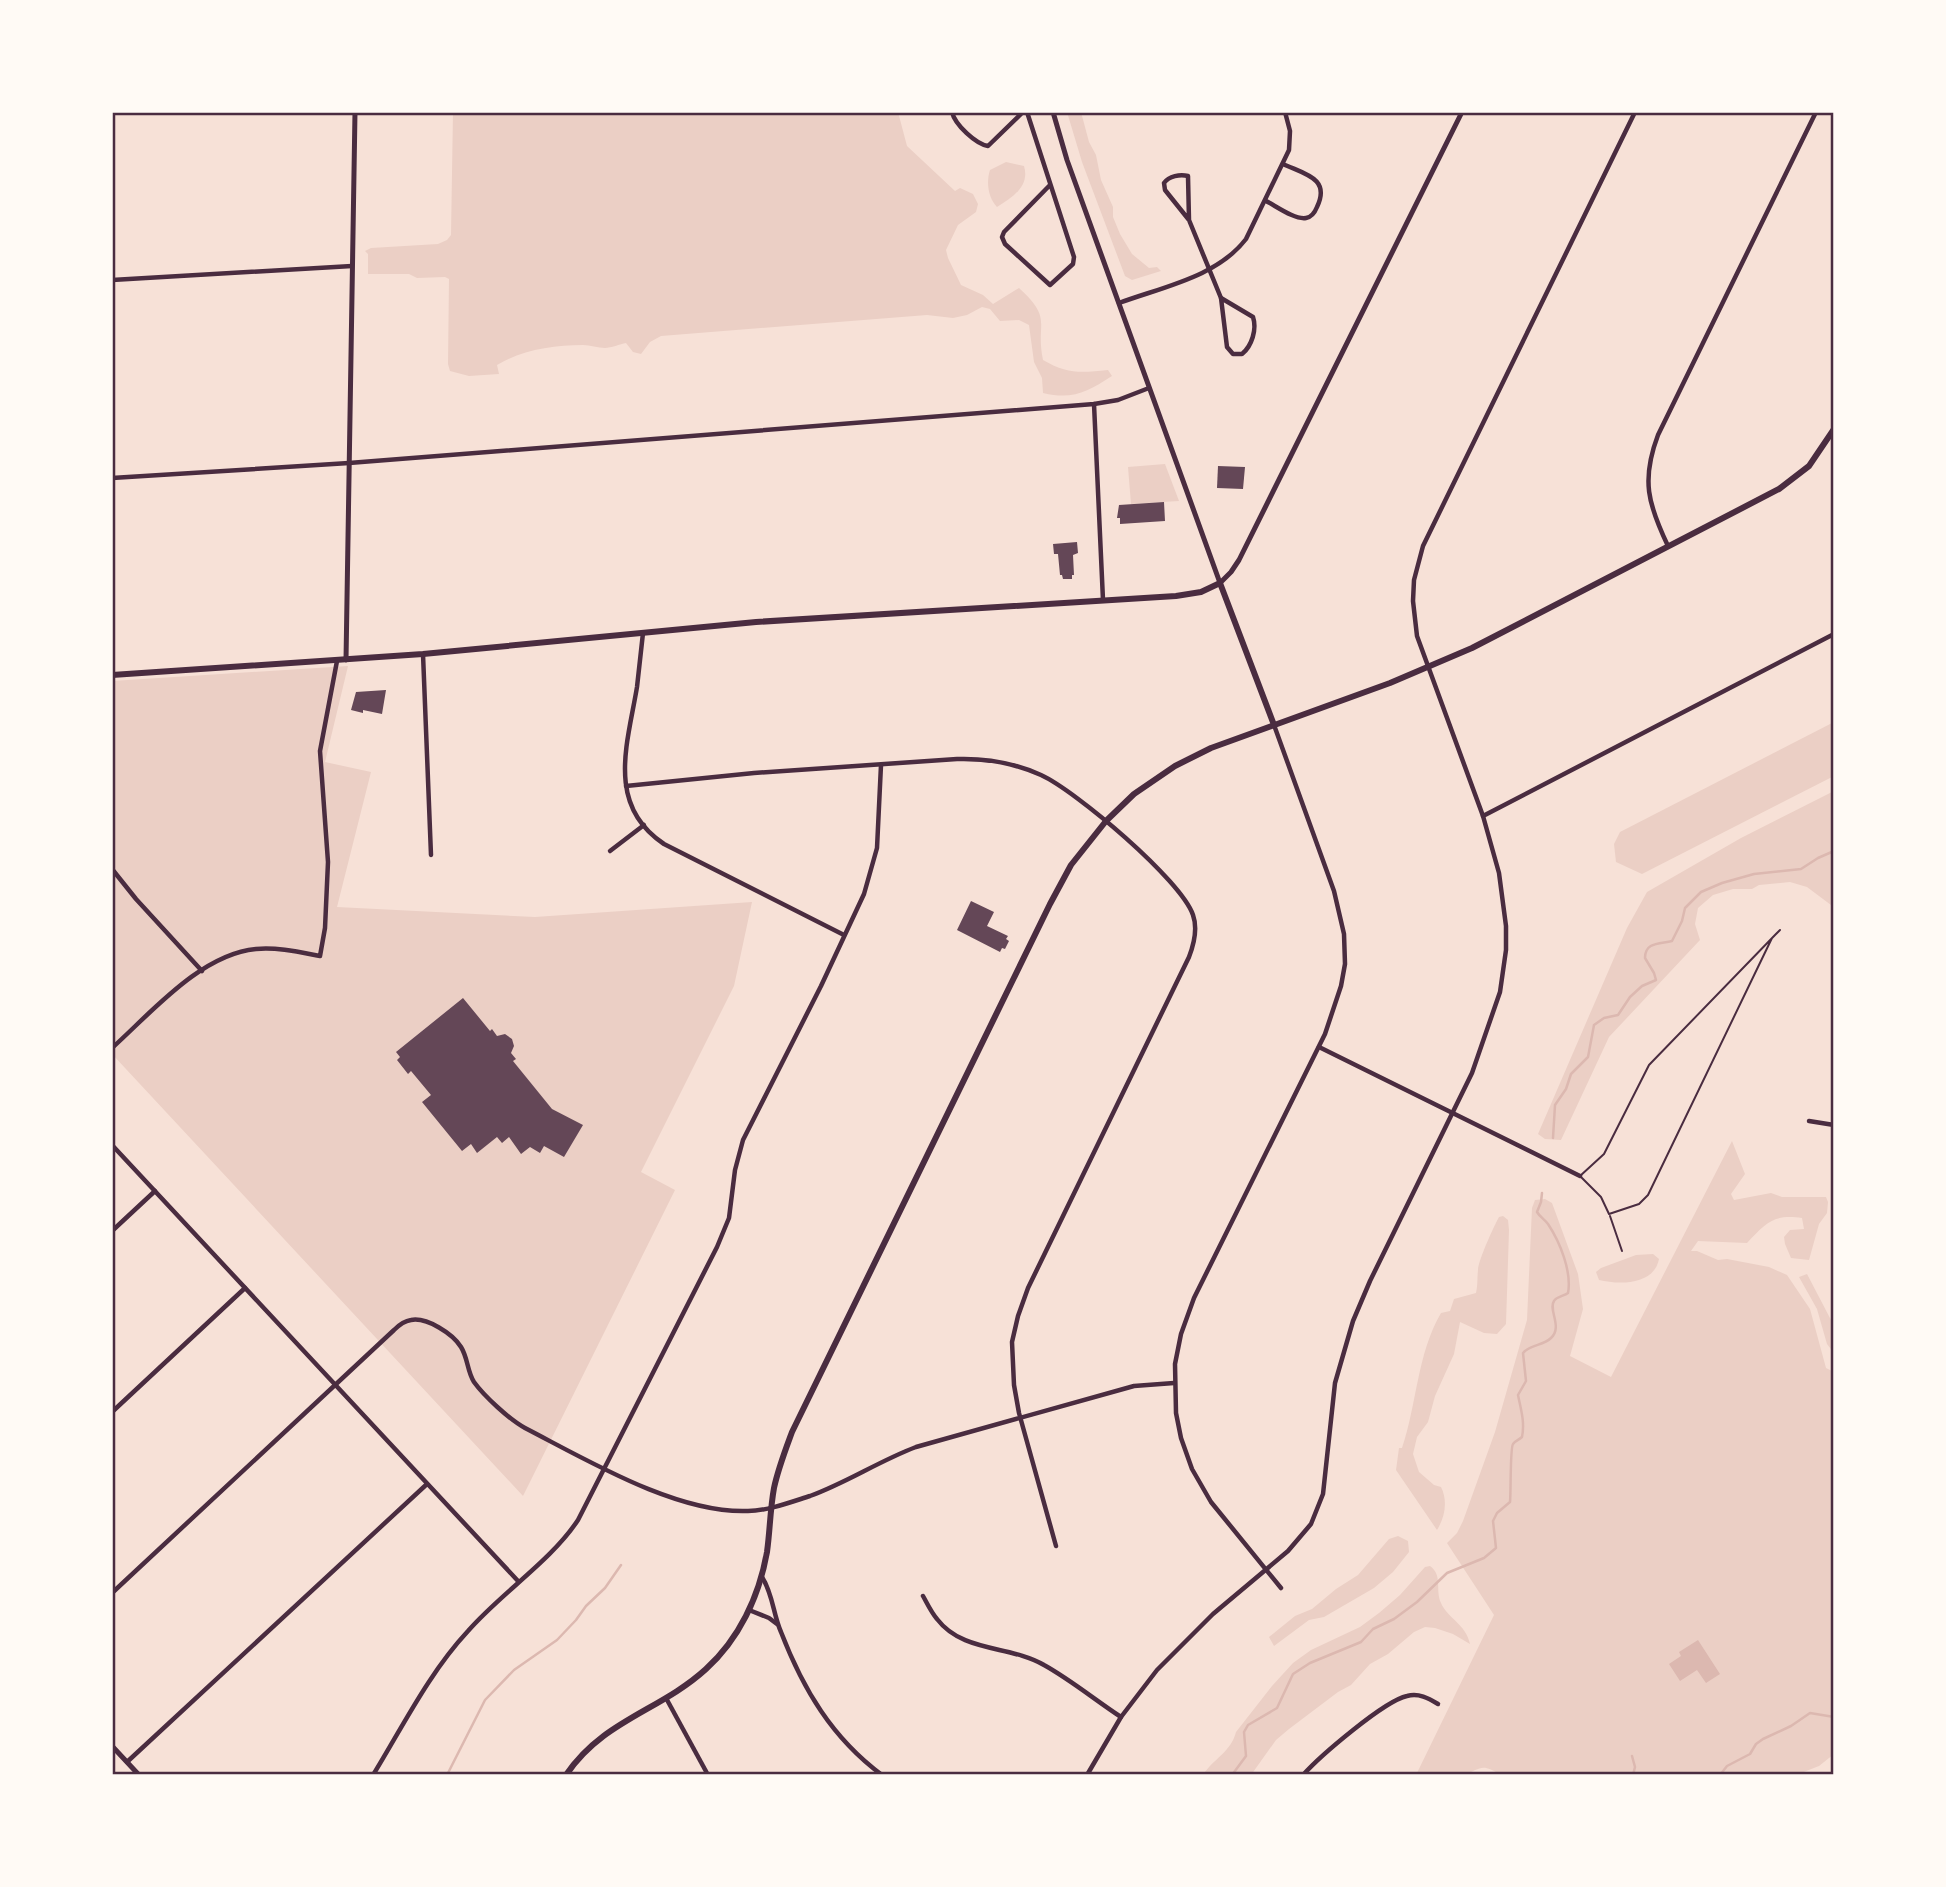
<svg xmlns="http://www.w3.org/2000/svg" width="1946" height="1887" viewBox="0 0 1946 1887" font-family="'Source Sans 3',sans-serif">
<style>
.green{fill:#ebcfc5}
.water{fill:#dcb8b0}
.lines{fill:none;stroke-linecap:round;stroke-linejoin:round}
.stream{stroke:#dcb8b0;stroke-width:2.5}
.building{fill:#644757}
.service{stroke:#4a2c40;stroke-width:2}
.minor{stroke:#4a2c40;stroke-width:4.5}
.tertiary{stroke:#4a2c40;stroke-width:5}
.secondary{stroke:#4a2c40;stroke-width:6}
.neatline{fill:none;stroke:#4a2c40;stroke-width:2.5}
</style>
<rect width="100%" height="100%" fill="#f7e1d7"/>
<g class="green">
<path d="M453 112H898L907 146 955 191 960 188 973 194 978 204 976 212 958 225 946 250 948 258 961 285 983 295 993 304 1019 288C1054 320 1035 322 1043 360 1067 374 1080 373 1108 370L1112 376C1087 392 1073 400 1043 393L1042 378 1034 362 1029 325 1019 320 1000 321 990 309 982 307 967 315 953 318 927 315 661 336 650 342 641 354 633 352 626 343C620 344 611 348 605 348 598 348 590 345 583 345 553 345 522 350 497 365L499 374 469 376 450 371 448 364 449 279 445 277 417 278 409 274H368V254L365 251 371 248 438 244 447 240 451 235Z"/>
<path d="M1067 112H1081L1089 142 1096 155 1101 180 1113 207V217L1120 234 1132 254 1149 268 1157 267 1161 271 1132 280 1125 276 1082 162Z"/>
<path d="M1006 162 1024 166C1030 186 1013 197 997 207 988 198 986 182 990 170Z"/>
<path d="M1165 464 1179 501 1131 504 1128 467Z"/>
<path d="M348 666 325 762 371 772 337 907 535 917 752 902 734 986 641 1172 675 1190 523 1496 112 1054V681Z"/>
<path d="M1834 722V776L1642 874 1616 862 1614 844 1620 832Z"/>
<path d="M1834 791V900L1831 905 1807 887 1790 882 1759 885 1752 889H1733L1713 895 1698 908 1695 924 1700 940 1609 1037 1561 1140 1545 1139 1538 1134 1627 928 1647 892 1741 838Z"/>
<path d="M1732 1141 1745 1174 1731 1194 1734 1200 1771 1193 1782 1197H1826L1828 1202 1827 1213 1819 1224 1809 1260 1791 1258 1785 1244 1784 1237 1790 1230 1804 1229 1802 1218C1773 1214 1766 1223 1747 1243L1698 1241 1691 1251H1697L1718 1260 1727 1259 1769 1267 1787 1275 1810 1309 1826 1368 1834 1372V1754L1819 1766 1796 1775H1501C1481 1762 1481 1769 1463 1775 1453 1778 1428 1775 1416 1775L1494 1615 1447 1543 1457 1533 1463 1521 1495 1432 1527 1320 1532 1208 1535 1200 1545 1199 1552 1203 1578 1274 1583 1309 1570 1356 1611 1377Z"/>
<path d="M1503 1216 1508 1220 1509 1230 1506 1324 1497 1334 1484 1333 1460 1322 1454 1354 1435 1396 1428 1422 1417 1437 1413 1454 1419 1472 1434 1485 1441 1487C1448 1501 1445 1517 1437 1530L1396 1470 1399 1448H1402C1417 1404 1417 1354 1441 1313L1450 1311 1454 1299 1476 1293C1478 1284 1477 1279 1478 1270 1478 1261 1494 1226 1499 1217Z"/>
<path d="M1653 1254 1659 1259C1654 1285 1620 1285 1599 1280L1596 1272 1601 1268 1636 1255Z"/>
<path d="M1807 1274 1831 1320 1834 1321V1353L1827 1344 1817 1309 1799 1277Z"/>
<path d="M1398 1536 1408 1541 1409 1552 1393 1572 1374 1588 1324 1617 1309 1620 1274 1646 1269 1637 1295 1616 1312 1609 1336 1589 1358 1575 1389 1539Z"/>
<path d="M1430 1566C1443 1575 1435 1590 1441 1603 1448 1619 1466 1624 1470 1644L1453 1634 1435 1628 1425 1627 1414 1632 1388 1654 1370 1664 1351 1685 1338 1692 1289 1729 1276 1740 1251 1775H1203C1213 1759 1231 1752 1236 1732L1272 1686 1293 1663 1311 1650 1360 1627 1379 1613 1400 1595 1425 1567Z"/>
</g>
<path class="water" d="M1698 1640 1720 1674 1706 1683 1697 1670 1680 1681 1669 1664 1681 1656 1679 1652Z"/>
<g class="lines">
<g class="stream">
<path d="M1553 1138 1555 1105 1566 1089 1571 1074 1588 1057 1594 1025 1604 1018 1618 1015 1630 997 1642 986 1656 980 1654 973 1645 958C1645 942 1659 944 1672 941L1682 921 1685 908 1701 892 1722 883 1754 874 1801 869 1818 858 1834 851"/>
<path d="M1632 1756 1635 1767 1633 1775"/>
<path d="M447 1775 485 1700 514 1670 557 1640 576 1620 586 1606 605 1588 621 1565"/>
<path d="M1232 1775 1246 1756 1244 1732 1248 1725 1277 1708 1293 1674 1310 1663 1361 1642 1373 1629 1394 1619 1417 1602 1447 1573 1484 1558 1496 1548 1493 1521 1497 1513 1510 1502C1511 1493 1510 1448 1513 1444 1515 1441 1519 1440 1522 1437 1525 1422 1521 1410 1518 1395L1526 1381 1523 1353C1531 1344 1543 1346 1551 1338 1563 1327 1548 1310 1554 1301 1556 1297 1564 1296 1568 1293 1572 1272 1560 1242 1548 1224 1544 1219 1540 1217 1537 1212L1541 1202 1542 1193"/>
<path d="M1720 1775 1727 1766 1750 1754 1756 1744 1763 1739 1791 1726 1810 1713 1834 1717"/>
</g>
</g>
<g class="building">
<path d="M1218 466 1245 467 1243 489 1217 488Z"/>
<path d="M1164 502 1165 521 1120 524V518H1117L1119 505Z"/>
<path d="M1077 542 1078 553 1073 555 1074 575H1072V579H1063L1062 575H1060L1058 554H1054L1053 544Z"/>
<path d="M386 690 382 714 363 710V713L351 710 356 692Z"/>
<path d="M971 901 994 912 987 926 1008 936 1006 939 1009 941 1005 949 1002 948 1000 952 957 930Z"/>
<path d="M463 998 490 1031 492 1029 497 1036 505 1034 512 1039 514 1046 511 1053 516 1059 513 1061 552 1109 583 1125 564 1157 544 1146 540 1153 530 1147 521 1154 509 1137 502 1143 497 1137 477 1153 471 1144 462 1151 422 1102 431 1095 411 1071 408 1074 397 1060 400 1057 396 1052Z"/>
</g>
<g class="lines">
<g class="service">
<path d="M1772 938 1648 1195 1639 1204 1609 1214 1601 1197 1580 1176 1604 1154 1649 1065 1775 935 1780 930"/>
<path d="M1610 1216 1622 1251"/>
</g>
<g class="minor">
<path d="M952 112C955 125 976 144 988 146L1023 112"/>
<path d="M1027 112 1074 257 1073 264 1050 285 1005 244 1002 237 1004 232 1050 185"/>
<path d="M1266 201C1276 206 1295 220 1306 218 1312 217 1315 212 1317 207 1331 178 1304 174 1283 164"/>
<path d="M1189 220 1188 176C1180 174 1169 176 1164 183L1165 190 1189 220 1221 298"/>
<path d="M112 280 352 266"/>
<path d="M1221 298 1253 317C1257 329 1252 346 1242 354H1233L1227 347Z"/>
<path d="M1119 303C1162 287 1217 277 1246 239L1289 150 1290 131 1285 112"/>
<path d="M1094 404 1103 600"/>
<path d="M112 478 349 463 1094 404 1118 400 1149 388"/>
<path d="M1668 546C1648 504 1641 480 1658 435L1816 112"/>
<path d="M643 633C641 651 639 669 637 687 628 742 605 805 664 844L844 935"/>
<path d="M423 654 431 855"/>
<path d="M1274 725 1334 891 1344 934 1345 964 1341 986 1325 1034 1194 1298 1181 1334 1175 1364 1176 1413 1181 1438 1192 1469 1211 1502 1281 1588"/>
<path d="M626 786 754 773 957 759C987 758 1014 763 1041 775 1076 791 1181 880 1193 915 1198 929 1194 944 1189 957L1028 1288 1018 1316 1012 1342 1014 1385 1019 1413 1056 1546"/>
<path d="M1483 816 1834 634"/>
<path d="M610 851 644 825"/>
<path d="M112 869 136 899 202 971"/>
<path d="M1319 1047 1580 1176"/>
<path d="M112 1048C151 1013 201 954 256 949 277 947 299 952 320 956L325 928 328 862 320 751 337 661"/>
<path d="M1809 1121 1834 1125"/>
<path d="M112 1145 518 1581"/>
<path d="M112 1231 155 1191"/>
<path d="M112 1412 245 1288"/>
<path d="M762 1577C773 1594 773 1614 781 1632 803 1689 832 1738 882 1775"/>
<path d="M112 1593 394 1330C399 1325 404 1321 411 1320 427 1317 453 1334 461 1347 468 1358 467 1371 474 1382 484 1396 510 1420 525 1428 587 1460 677 1514 748 1511 767 1511 791 1502 810 1496 846 1483 879 1461 916 1447L1134 1386 1174 1383"/>
<path d="M923 1596C927 1603 931 1612 937 1619 963 1653 1010 1645 1044 1665 1071 1680 1095 1700 1121 1717"/>
<path d="M749 1610 769 1618 777 1624"/>
<path d="M666 1698 708 1775"/>
<path d="M127 1762 427 1484"/>
<path d="M373 1775C403 1726 429 1673 468 1631 501 1593 551 1561 578 1520L717 1247 729 1218 735 1170 743 1140 821 986 864 894 877 848 881 765"/>
<path d="M1087 1775 1121 1717 1157 1670 1213 1614 1288 1551 1311 1524 1323 1494 1335 1383 1353 1321 1370 1281 1472 1073 1500 992 1506 950V926L1499 873 1483 816 1417 636 1413 601 1414 580 1423 546 1635 112"/>
<path d="M1303 1775C1320 1756 1384 1701 1407 1696 1419 1693 1428 1698 1438 1704"/>
</g>
<g class="tertiary">
<path d="M1053 112 1067 160 1220 583 1231 572 1239 560 1462 112"/>
<path d="M346 660 355 112"/>
<path d="M112 1746 139 1775"/>
</g>
<g class="secondary">
<path d="M112 675 423 654 756 622 1176 596 1201 592 1220 583 1274 725"/>
<path d="M566 1775C603 1720 660 1711 706 1669 739 1639 759 1597 767 1552 770 1531 770 1510 774 1488 778 1469 785 1451 792 1432L1050 904 1071 865 1106 821 1134 794 1175 766 1211 748 1390 683 1472 648 1779 489 1809 466 1834 429"/>
</g>
</g>
<rect width="1946" height="1887" fill="none" stroke="#fffaf5" stroke-width="228"/>
<rect x="114" y="114" width="1718" height="1659" class="neatline"/>
</svg>
